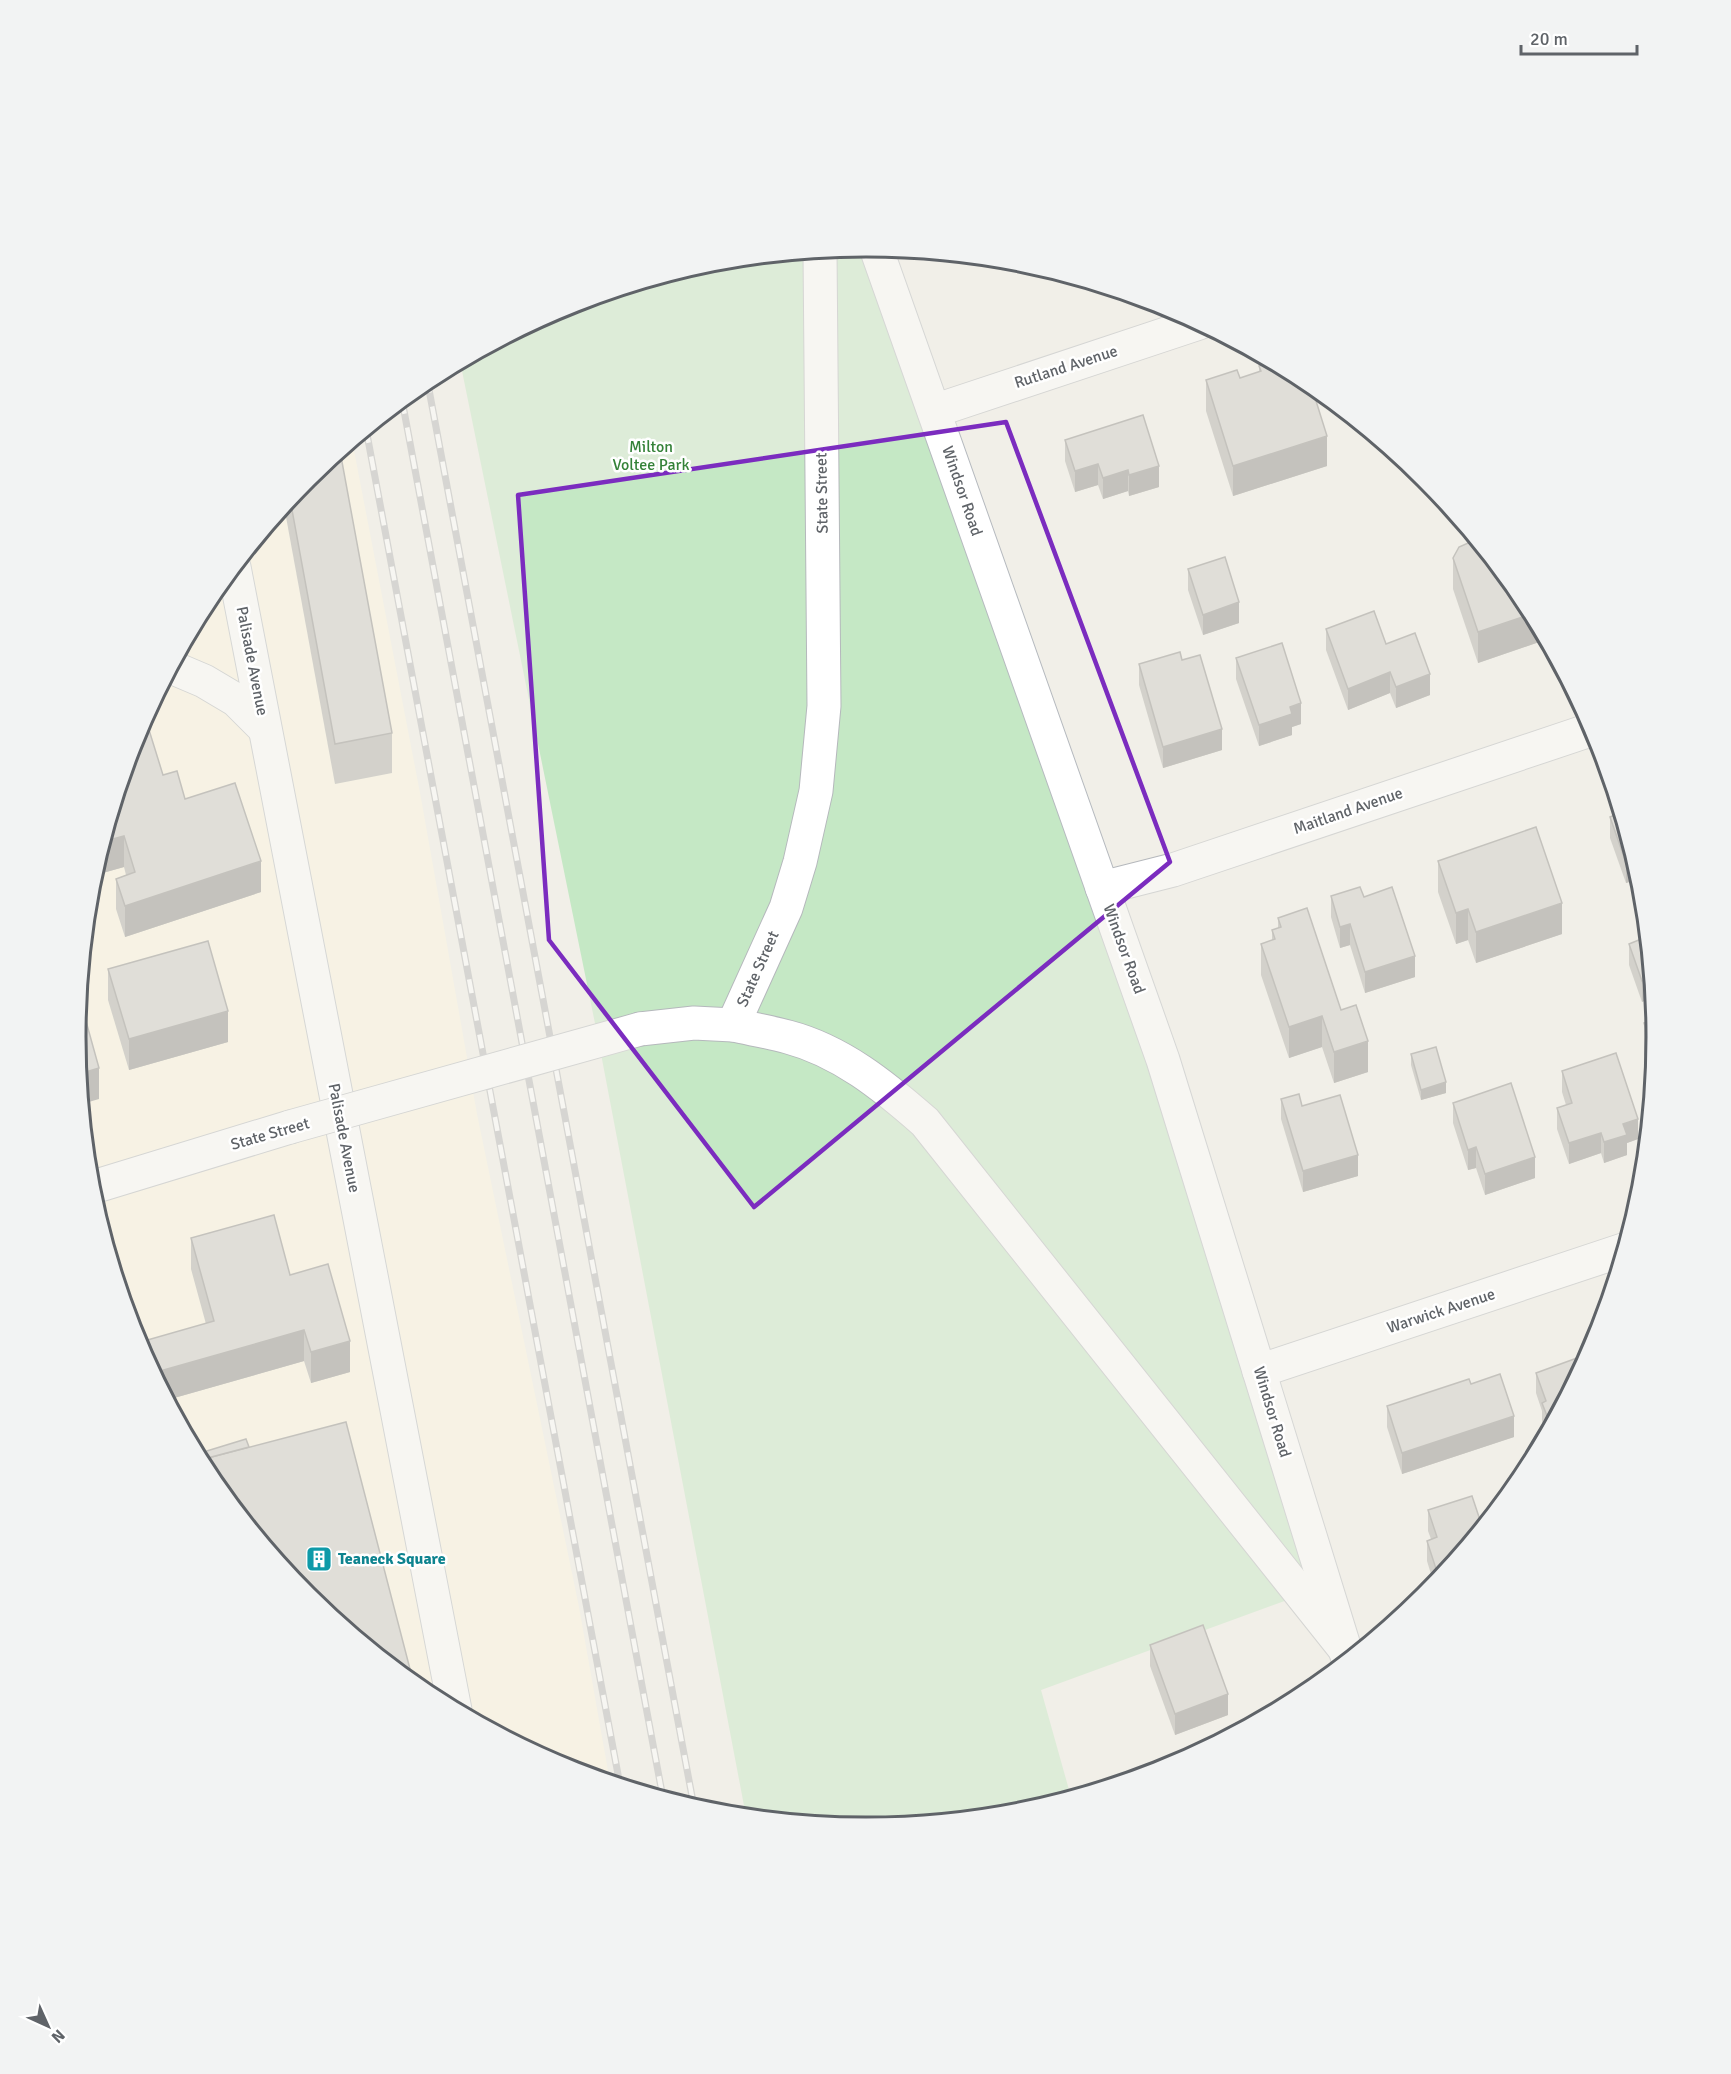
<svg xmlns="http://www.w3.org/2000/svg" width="1731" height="2074" viewBox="0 0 1731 2074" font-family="Signika,sans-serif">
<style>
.commercial{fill:#fef7e0}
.green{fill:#c5e8c5}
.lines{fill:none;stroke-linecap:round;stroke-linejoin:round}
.street-casing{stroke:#b5b8bc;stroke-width:35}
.secondary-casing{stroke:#b6babf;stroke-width:35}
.street{stroke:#fff;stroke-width:33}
.secondary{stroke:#fff;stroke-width:33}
.rail-casing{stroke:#b6b7b8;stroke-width:7}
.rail{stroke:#fff;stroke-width:4.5;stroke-dasharray:14;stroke-linecap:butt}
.street-bridge-casing{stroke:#b5b8bc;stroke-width:35;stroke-linecap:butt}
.street-bridge{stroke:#fff;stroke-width:33}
.wall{fill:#afaea9}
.shaded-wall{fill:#8f8d8a}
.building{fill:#cccac5;stroke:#8f8d8a;stroke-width:1.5}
.marked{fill:none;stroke:#7b2cbf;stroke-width:4.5;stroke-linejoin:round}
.labels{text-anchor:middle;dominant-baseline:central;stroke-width:5;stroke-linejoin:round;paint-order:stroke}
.street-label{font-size:16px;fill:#5f6368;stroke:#fff}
.park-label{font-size:16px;fill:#348238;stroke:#fff}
.culture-label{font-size:16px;font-weight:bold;fill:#0d838f;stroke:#fff;text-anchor:start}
.rim{fill:none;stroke:#5f6368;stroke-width:3}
</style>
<rect width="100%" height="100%" fill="#f1efe8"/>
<path class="commercial" d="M352 440 421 798 477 1114 579 1607 610 1782 563 1767 426 1694 306 1596 208 1476 135 1339 90 1191 75 1037 90 882 135 734 208 598 307 478Z"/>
<path class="green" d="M866 247 876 248 1345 1650 1301 1595 1041 1690 1071 1797 1019 1812 865 1827 746 1816 598 1038 460 361 563 307 712 262Z"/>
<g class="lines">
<defs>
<g id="street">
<path d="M934 411 1199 323"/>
<path d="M171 667 204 681 236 700 264 728"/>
<path d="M1102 888 1173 870 1593 729"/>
<path d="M733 1025C751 1029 770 1032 788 1037 841 1051 884 1086 925 1122L1344 1648"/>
<path d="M640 1029 694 1023 733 1025 786 908 800 862 816 791 824 706 820 251"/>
<path d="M90 1188 290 1127"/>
<path d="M1259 1371 1623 1250"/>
</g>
<g id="secondary">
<path d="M876 248 1163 1060 1348 1659"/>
<path d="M234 567 455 1710"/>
</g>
</defs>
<use href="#street" class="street-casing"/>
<use href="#secondary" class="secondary-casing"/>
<use href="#street" class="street"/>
<use href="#secondary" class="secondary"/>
<defs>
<g id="rail">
<path d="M427 379 694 1807"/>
<path d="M402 400 663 1798"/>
<path d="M366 429 620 1785"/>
</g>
</defs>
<use href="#rail" class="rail-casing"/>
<use href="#rail" class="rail"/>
<defs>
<path id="street-bridge" d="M290 1127 640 1029"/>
</defs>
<use href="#street-bridge" class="street-bridge-casing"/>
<use href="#street-bridge" class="street-bridge"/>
</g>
<g class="wall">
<path d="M1259 366 1327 466 1233 496 1206 411V380L1240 378 1259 372Z"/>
<path d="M1065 440 1159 487 1129 496 1128 491 1103 499 1098 485 1075 492 1065 461Z"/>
<path d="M307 478 392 733V773L335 784 284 506Z"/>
<path d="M1453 558 1523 598 1545 640 1478 663 1453 589Z"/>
<path d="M1188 569 1239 623 1203 635 1188 590Z"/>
<path d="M1326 629 1386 644 1430 695 1396 708 1390 693 1348 710 1326 650Z"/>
<path d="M1236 658 1301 724 1292 727V735L1259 746 1236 679Z"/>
<path d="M1182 660 1222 750 1163 768 1139 685V664Z"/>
<path d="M135 734 163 775 185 799 261 892 125 937 116 909V879L126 875 124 867 92 876Z"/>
<path d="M1610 817 1639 879 1626 883 1610 838Z"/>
<path d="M1438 861 1562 934 1476 963 1468 940 1456 944 1438 892Z"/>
<path d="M1331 896 1364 897 1415 977 1365 993 1350 945 1340 948 1331 917Z"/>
<path d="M1278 918 1341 1010 1368 1072 1334 1083 1322 1047 1289 1058 1261 975V944L1272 940V930L1278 928Z"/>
<path d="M1646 937 1642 1002 1629 965V944Z"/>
<path d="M108 969 228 1042 129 1070 108 1000Z"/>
<path d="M1644 1023 1656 1037 1652 1078 1644 1054Z"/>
<path d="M1411 1054 1446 1093 1421 1100 1411 1065Z"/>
<path d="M1562 1071 1638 1139 1627 1143V1155L1604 1163 1601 1153 1569 1164 1557 1129V1108L1566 1105 1562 1092Z"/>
<path d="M1281 1099 1302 1106 1358 1176 1303 1192 1281 1119Z"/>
<path d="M1453 1103 1535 1178 1485 1195 1476 1168 1468 1170 1453 1123Z"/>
<path d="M191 1238 290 1275 350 1372 311 1383 304 1361 167 1400 137 1343 206 1324 191 1269Z"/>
<path d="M1588 1354 1546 1433 1542 1424V1411L1536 1393V1373Z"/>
<path d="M1471 1384 1514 1437 1402 1474 1387 1427V1406Z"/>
<path d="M1428 1510 1482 1526 1434 1584 1427 1561V1541L1431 1539 1428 1531Z"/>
<path d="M1150 1645 1228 1715 1175 1735 1150 1666Z"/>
</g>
<g class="shaded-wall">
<path d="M1327 436V466L1233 496V466Z"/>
<path d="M1098 464V485L1075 492V471Z"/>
<path d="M1159 466V487L1129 496V475Z"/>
<path d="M1128 470V491L1103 499V478Z"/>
<path d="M1239 602V623L1203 635V615Z"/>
<path d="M1531 614 1545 640 1478 663V632Z"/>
<path d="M1390 672V693L1348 710V689Z"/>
<path d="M1430 674V695L1396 708V687Z"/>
<path d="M1301 703V724L1292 727V735L1259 746V725L1290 707Z"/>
<path d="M1222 729V750L1163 768V747Z"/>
<path d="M124 836V867L92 876 102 842Z"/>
<path d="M1634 860 1639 879 1626 883V863Z"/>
<path d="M261 861V892L125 937V906Z"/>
<path d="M1562 903V934L1476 963V932Z"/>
<path d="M1468 909V940L1456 944V913Z"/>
<path d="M1350 924V945L1340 948V927Z"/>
<path d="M1415 956V977L1365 993V972Z"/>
<path d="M1650 978 1652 998 1642 1002V981Z"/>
<path d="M228 1011V1042L129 1070V1039Z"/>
<path d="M1322 1016V1047L1289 1058V1027Z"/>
<path d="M1368 1041V1072L1334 1083V1052Z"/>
<path d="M99 1068V1099L82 1104 79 1074Z"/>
<path d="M1446 1082V1093L1421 1100V1090Z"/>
<path d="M1638 1119V1139L1627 1143V1155L1604 1163V1142L1623 1124Z"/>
<path d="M1601 1133V1153L1569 1164V1143Z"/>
<path d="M1476 1147V1168L1468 1170V1150Z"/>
<path d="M1358 1155V1176L1303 1192V1171Z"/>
<path d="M1535 1157V1178L1485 1195V1174Z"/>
<path d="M304 1330V1361L167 1400 153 1373Z"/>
<path d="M350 1341V1372L311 1383V1352Z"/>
<path d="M1514 1416V1437L1402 1474V1453Z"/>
<path d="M1553 1419 1549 1428V1421Z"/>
<path d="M410 1669V1681L399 1672Z"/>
<path d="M1228 1694V1715L1175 1735V1714Z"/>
</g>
<g class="building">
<path d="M1272 362 1305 380 1311 385 1327 436 1233 466 1206 380 1237 370 1240 378 1261 371 1259 366Z"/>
<path d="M1143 415 1159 466 1129 475 1128 470 1103 478 1098 464 1075 471 1065 440Z"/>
<path d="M340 451 392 733 335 744 290 499 307 478Z"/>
<path d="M1475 540 1523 598 1531 614 1478 632 1453 558 1459 547Z"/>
<path d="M1225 557 1239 602 1203 615 1188 569Z"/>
<path d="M1374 611 1386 644 1415 633 1430 674 1396 687 1390 672 1348 689 1326 629Z"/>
<path d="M1282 643 1301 703 1290 707 1292 714 1259 725 1236 658Z"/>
<path d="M1180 652 1182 660 1200 655 1222 729 1163 747 1139 664Z"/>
<path d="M145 717 163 775 177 771 185 799 235 783 261 861 125 906 116 879 135 872 124 836 102 842 135 734Z"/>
<path d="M1620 813 1634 860 1626 863 1610 817Z"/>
<path d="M1536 827 1562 903 1476 932 1468 909 1456 913 1438 861Z"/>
<path d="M1360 887 1364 897 1392 887 1415 956 1365 972 1350 924 1340 927 1331 896Z"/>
<path d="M1307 908 1341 1010 1356 1005 1368 1041 1334 1052 1322 1016 1289 1027 1261 944 1275 939 1272 930 1281 927 1278 918Z"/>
<path d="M1646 937 1650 978 1642 981 1629 944Z"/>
<path d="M208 941 228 1011 129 1039 108 969Z"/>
<path d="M79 996 99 1068 79 1074 75 1037Z"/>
<path d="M1654 1019 1656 1037 1654 1054 1644 1023Z"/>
<path d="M1436 1047 1446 1082 1421 1090 1411 1054Z"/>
<path d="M1616 1053 1638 1119 1623 1124 1627 1135 1604 1142 1601 1133 1569 1143 1557 1108 1572 1103 1562 1071Z"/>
<path d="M1511 1083 1535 1157 1485 1174 1476 1147 1468 1150 1453 1103Z"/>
<path d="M1299 1094 1302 1106 1340 1095 1358 1155 1303 1171 1281 1099Z"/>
<path d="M274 1215 290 1275 328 1264 350 1341 311 1352 304 1330 153 1373 137 1343 214 1321 191 1238Z"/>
<path d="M1588 1354 1553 1419 1549 1421 1542 1403 1546 1401 1536 1373Z"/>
<path d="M1500 1374 1514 1416 1402 1453 1387 1406 1469 1379 1471 1384Z"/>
<path d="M346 1422 410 1669 399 1672 306 1596 208 1476 200 1460Z"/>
<path d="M246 1439 249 1447 200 1460 197 1454Z"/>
<path d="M1472 1496 1482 1526 1439 1578 1427 1541 1437 1537 1428 1510Z"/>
<path d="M1203 1625 1228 1694 1175 1714 1150 1645Z"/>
</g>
<path d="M0 0H1731V2074H0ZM1006 422 1170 862 754 1207 549 940 518 495Z" fill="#f1efe8" fill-opacity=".55" fill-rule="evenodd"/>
<path class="marked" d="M1006 422 1170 862 754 1207 549 940 518 495Z"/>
<defs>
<symbol id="building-square" viewBox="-11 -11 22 22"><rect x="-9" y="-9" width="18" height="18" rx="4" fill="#0f9aa8" stroke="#fff"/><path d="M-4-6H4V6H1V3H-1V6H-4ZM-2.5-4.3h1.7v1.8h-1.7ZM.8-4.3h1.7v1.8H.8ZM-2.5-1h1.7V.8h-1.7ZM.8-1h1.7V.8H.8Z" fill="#fff"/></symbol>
</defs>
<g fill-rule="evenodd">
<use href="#building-square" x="304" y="1544" width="30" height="30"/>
</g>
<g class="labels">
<g class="street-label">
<text transform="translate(1066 367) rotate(-18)">Rutland Avenue</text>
<text transform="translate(962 491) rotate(71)">Windsor Road</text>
<text transform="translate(822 493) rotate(-91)">State Street</text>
<text transform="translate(252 661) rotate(79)">Palisade Avenue</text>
<text transform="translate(1348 811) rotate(-19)">Maitland Avenue</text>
<text transform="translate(1124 949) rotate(70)">Windsor Road</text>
<text transform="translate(758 969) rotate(-66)">State Street</text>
<text transform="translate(270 1134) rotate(-16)">State Street</text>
<text transform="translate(344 1138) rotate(79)">Palisade Avenue</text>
<text transform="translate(1441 1311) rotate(-18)">Warwick Avenue</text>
<text transform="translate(1272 1412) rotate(73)">Windsor Road</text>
</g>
<g class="park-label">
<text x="651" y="447">Milton<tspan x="651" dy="18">Voltee Park</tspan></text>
</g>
<g class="culture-label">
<text x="338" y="1559">Teaneck Square</text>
</g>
</g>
<path d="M0 0H1731V2074H0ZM86 1037a780 780 0 1 1 1560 0a780 780 0 1 1-1560 0Z" fill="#f2f3f3" fill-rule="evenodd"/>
<path class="rim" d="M86 1037a780 780 0 1 1 1560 0a780 780 0 1 1-1560 0Z"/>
<g transform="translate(48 2026) rotate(135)" stroke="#ffffff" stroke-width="4.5" paint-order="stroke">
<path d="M0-4.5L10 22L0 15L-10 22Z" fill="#5f6368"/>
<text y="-9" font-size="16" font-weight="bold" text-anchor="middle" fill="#5f6368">N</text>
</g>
<path d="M1521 45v9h116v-9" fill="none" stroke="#5f6368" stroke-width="3"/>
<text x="1530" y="45" font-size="18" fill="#5f6368" stroke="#ffffff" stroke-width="4.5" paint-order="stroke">20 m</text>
</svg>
